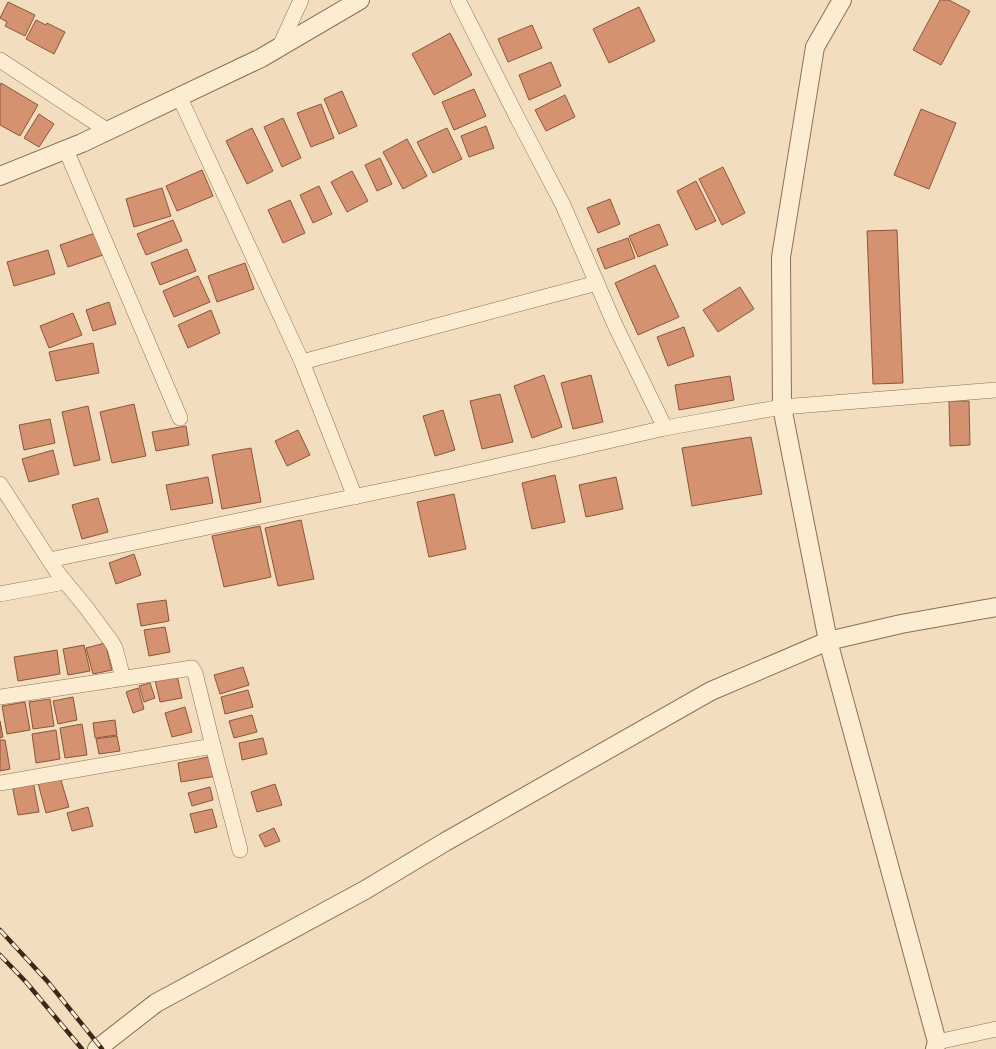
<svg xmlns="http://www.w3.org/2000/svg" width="996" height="1049" viewBox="0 0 996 1049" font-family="'Zilla Slab',serif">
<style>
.building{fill:#d49270;stroke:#8d5439}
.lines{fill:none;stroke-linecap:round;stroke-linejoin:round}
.minor-casing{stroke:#8c6e55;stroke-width:16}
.tertiary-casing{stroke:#8c6e55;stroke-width:20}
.minor{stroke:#fcecd2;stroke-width:15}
.tertiary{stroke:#fcecd2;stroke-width:18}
.rail-casing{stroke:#3a281b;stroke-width:4.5}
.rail{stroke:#f9e9ce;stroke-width:3;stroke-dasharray:9;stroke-linecap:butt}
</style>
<rect width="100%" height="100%" fill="#f2debe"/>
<g class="building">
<path d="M940 0H949L970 11 941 65 913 50Z"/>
<path d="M8 2 35 15 25 36 5 26 7 22 0 18Z"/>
<path d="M639 7 655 41 609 63 593 29Z"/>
<path d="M36 20 46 25 47 23 65 32 54 54 26 39Z"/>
<path d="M532 25 542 48 508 62 498 39Z"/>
<path d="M450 33 472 75 434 95 412 54Z"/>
<path d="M551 62 561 86 529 100 519 75Z"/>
<path d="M1 83 38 105 20 136 0 125V86Z"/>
<path d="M474 89 486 116 454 130 442 102Z"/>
<path d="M342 91 357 126 339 134 324 99Z"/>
<path d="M565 95 575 117 546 131 535 110Z"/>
<path d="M321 104 334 138 311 147 297 113Z"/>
<path d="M921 109 956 123 929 189 894 175Z"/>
<path d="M39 114 54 124 39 147 24 138Z"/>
<path d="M283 118 301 158 282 167 264 127Z"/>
<path d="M486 126 494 148 469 157 461 136Z"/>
<path d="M252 128 273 171 247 184 226 141Z"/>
<path d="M447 128 462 159 433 173 417 142Z"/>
<path d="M407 139 427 176 403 189 383 152Z"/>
<path d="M380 158 392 184 377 191 365 165Z"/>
<path d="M723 167 745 213 722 225 699 179Z"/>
<path d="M202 170 213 196 177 211 166 186Z"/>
<path d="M352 171 368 201 347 212 331 182Z"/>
<path d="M696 181 716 221 696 230 677 191Z"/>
<path d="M319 186 332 214 313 223 300 195Z"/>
<path d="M162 188 171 216 134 227 126 199Z"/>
<path d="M610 199 620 224 598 233 587 208Z"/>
<path d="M290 200 305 233 283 243 268 210Z"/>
<path d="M173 220 182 241 146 255 137 234Z"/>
<path d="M659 224 668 245 638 257 629 236Z"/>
<path d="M897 230 903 383 873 384 867 231Z"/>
<path d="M95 233 103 255 68 267 60 245Z"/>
<path d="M628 238 635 258 605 269 597 249Z"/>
<path d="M187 249 196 271 160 285 151 263Z"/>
<path d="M48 250 55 274 14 286 7 262Z"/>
<path d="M245 263 254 289 217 302 208 276Z"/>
<path d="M655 265 679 317 638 335 615 283Z"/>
<path d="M198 276 210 302 174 317 163 291Z"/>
<path d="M740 287 754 309 718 332 703 310Z"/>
<path d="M109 302 116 324 93 331 86 310Z"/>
<path d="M211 310 220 333 188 348 178 325Z"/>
<path d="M73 313 82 335 49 348 40 326Z"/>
<path d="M684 327 694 356 668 366 657 337Z"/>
<path d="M93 343 99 373 56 381 49 352Z"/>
<path d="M544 375 562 427 532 438 514 386Z"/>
<path d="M591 375 603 422 573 429 561 383Z"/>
<path d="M730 376 734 400 679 410 675 385Z"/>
<path d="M500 394 513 442 482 449 470 401Z"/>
<path d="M949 401H969L970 445 950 446Z"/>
<path d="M134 404 146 456 112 463 100 412Z"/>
<path d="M88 406 100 460 74 466 62 412Z"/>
<path d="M443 410 455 450 435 456 423 416Z"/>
<path d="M50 419 55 443 24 450 19 425Z"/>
<path d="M186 426 189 445 156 451 152 432Z"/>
<path d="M298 430 310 455 287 466 275 441Z"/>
<path d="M751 437 762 494 692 506 682 448Z"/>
<path d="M251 448 261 502 222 509 212 455Z"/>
<path d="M53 450 59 474 29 482 22 459Z"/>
<path d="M555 475 565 522 532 529 522 483Z"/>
<path d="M208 477 213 503 171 510 166 485Z"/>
<path d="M616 477 623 509 586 517 579 485Z"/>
<path d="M454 494 466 549 429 557 417 502Z"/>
<path d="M98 498 108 532 82 539 72 505Z"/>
<path d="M301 520 314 579 278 586 265 528Z"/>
<path d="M260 526 271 577 224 587 212 536Z"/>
<path d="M134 554 141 575 116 584 109 563Z"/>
<path d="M166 600 169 621 141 626 137 604Z"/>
<path d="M165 627 170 652 149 656 144 630Z"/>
<path d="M105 643 112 670 93 674 86 648Z"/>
<path d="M84 645 90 671 68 675 63 649Z"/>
<path d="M57 650 60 674 18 681 14 657Z"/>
<path d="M243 667 249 685 220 694 214 675Z"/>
<path d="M177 675 182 698 160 702 155 680Z"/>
<path d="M150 683 155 698 144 702 139 686Z"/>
<path d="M138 688 144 709 133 713 126 692Z"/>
<path d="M248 690 253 707 225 714 221 697Z"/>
<path d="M73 697 77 720 58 724 53 701Z"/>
<path d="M50 699 54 726 33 729 29 702Z"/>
<path d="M25 702 30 730 7 734 2 706Z"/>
<path d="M185 707 192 732 172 737 165 713Z"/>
<path d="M252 715 257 732 234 738 229 721Z"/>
<path d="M115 720 117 735 95 738 93 723Z"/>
<path d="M0 721 3 737 0 738Z"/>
<path d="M82 724 87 755 65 758 60 728Z"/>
<path d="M56 730 60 759 36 763 32 734Z"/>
<path d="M117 736 120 751 99 754 96 739Z"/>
<path d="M263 738 267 754 242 760 239 743Z"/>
<path d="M0 740H5L10 769 0 771Z"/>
<path d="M213 756 217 776 181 782 178 763Z"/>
<path d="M60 777 69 807 46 813 38 783Z"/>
<path d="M33 781 39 812 18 815 12 785Z"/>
<path d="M275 784 282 805 257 812 251 792Z"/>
<path d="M210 787 213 800 192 806 188 793Z"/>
<path d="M88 807 93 826 72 831 67 813Z"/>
<path d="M212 809 217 827 195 833 190 814Z"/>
<path d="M274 828 280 841 265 847 259 835Z"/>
</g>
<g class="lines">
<defs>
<g id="minor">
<path d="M458 0 519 121 563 205 615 325 665 428"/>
<path d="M279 48 301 0"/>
<path d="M0 60 108 131"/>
<path d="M179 96 302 362 355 497"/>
<path d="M66 150 180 418"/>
<path d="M302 362 597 283"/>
<path d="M0 484 57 572 85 606 111 641 115 648 123 678"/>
<path d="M49 560 454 476 665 428 782 407 996 390"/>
<path d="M0 594 65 582"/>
<path d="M0 697 192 668 195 673 213 746 0 783"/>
<path d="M213 746 240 850"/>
<path d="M937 1042 996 1029"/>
</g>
<g id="tertiary">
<path d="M842 0 815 47 781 257 782 407 828 641 937 1042 935 1049"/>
<path d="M0 176 82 143 261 58 360 0"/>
<path d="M97 1049 156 1003 365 890 445 842 711 691 828 641 901 624 996 607"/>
</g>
</defs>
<use href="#minor" class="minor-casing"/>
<use href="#tertiary" class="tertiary-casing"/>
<use href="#minor" class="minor"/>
<use href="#tertiary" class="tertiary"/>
<defs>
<g id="rail">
<path d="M0 930 48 982 102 1049"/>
<path d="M0 955 26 982 82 1049"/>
</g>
</defs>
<use href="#rail" class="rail-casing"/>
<use href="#rail" class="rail"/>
</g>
</svg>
